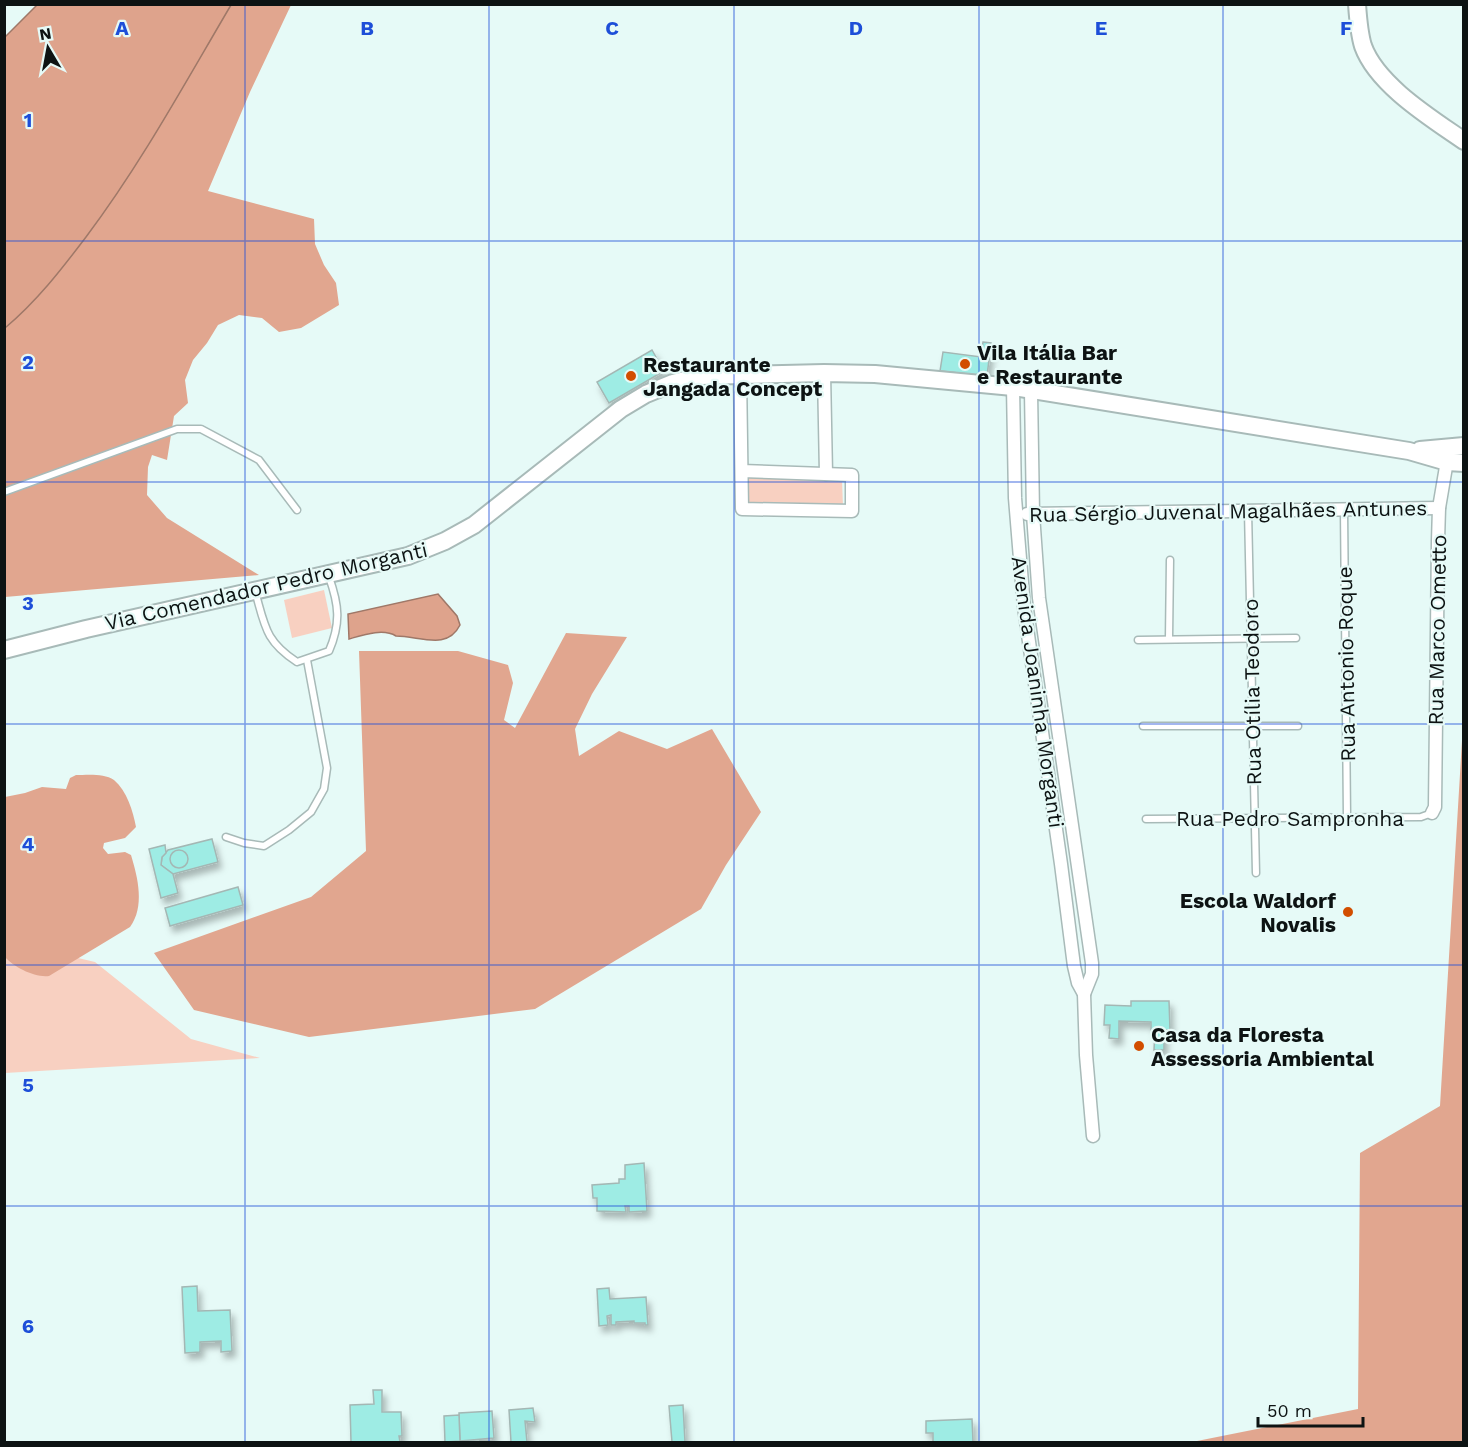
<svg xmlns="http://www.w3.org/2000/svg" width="1468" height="1447" viewBox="0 0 1468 1447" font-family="'Work Sans',sans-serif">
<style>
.green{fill:#f8d0c1}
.forest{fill:#e1a68f}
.water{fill:#dea38c;stroke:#9f7868;stroke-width:1.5}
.building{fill:#9eece4;stroke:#a4b7b4;stroke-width:1.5;filter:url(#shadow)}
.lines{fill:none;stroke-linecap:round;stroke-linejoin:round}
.lane-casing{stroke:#a8bab8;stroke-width:9}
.street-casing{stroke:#a8bab8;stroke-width:15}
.secondary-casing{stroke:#a8bab8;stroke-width:20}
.lane{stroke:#fff;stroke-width:6}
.street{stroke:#fff;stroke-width:12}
.secondary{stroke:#fff;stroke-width:16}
.grid{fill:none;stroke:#1d4ed8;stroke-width:1.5;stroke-opacity:0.55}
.poi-dot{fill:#d24e00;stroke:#e6faf7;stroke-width:2}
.labels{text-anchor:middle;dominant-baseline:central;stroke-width:4.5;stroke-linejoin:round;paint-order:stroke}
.poi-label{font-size:21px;font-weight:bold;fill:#0d1313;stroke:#e6faf7;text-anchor:start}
.street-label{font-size:21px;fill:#0d1313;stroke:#e6faf7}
.grid-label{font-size:20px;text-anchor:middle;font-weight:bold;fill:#1d4ed8;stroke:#e6faf7;stroke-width:4.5;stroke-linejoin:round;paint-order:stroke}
</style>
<defs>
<filter id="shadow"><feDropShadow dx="3.5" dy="6" stdDeviation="3" flood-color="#0004"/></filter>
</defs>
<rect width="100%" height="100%" fill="#e6faf7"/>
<g class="green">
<path d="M746 476 842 479 843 507 746 504Z"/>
<path d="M324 590 332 628 292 638 284 600Z"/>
<path d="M5 943H14L95 962 191 1039 260 1058 5 1073Z"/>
</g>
<g class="forest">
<path d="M227 5H291L250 92 208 191 314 219 315 244 324 265 336 283 339 305 301 328 279 332 262 318 239 315 218 325 207 343 193 360 185 380 188 403 174 416 167 460 152 455 148 467 147 495 167 518 259 575 5 597V301Z"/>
<path d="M566 633 627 637 592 694 575 729 579 756 619 731 667 749 712 729 761 812 726 865 701 909 535 1009 309 1037 194 1010 154 953 311 897 366 851 359 651H458L508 665 513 683 504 720 515 728Z"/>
<path d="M1463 724V1442H1192L1358 1409 1360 1153 1440 1106Z"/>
<path d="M76 775C87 775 104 773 114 780 127 791 133 811 136 827L125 838 104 843 103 848 108 854 125 852 131 855C138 878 145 907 130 927L49 976C35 978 14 967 5 957V797L25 793 42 787 66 789 70 778Z"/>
</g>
<g class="water">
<path d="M37 5H231C185 83 141 164 86 237 61 270 37 301 5 328V37Z"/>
<path d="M438 594 457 616 460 625C447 651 420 636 396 636 383 628 363 635 349 639L348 614Z"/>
</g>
<g class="building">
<path d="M983 342 991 343 987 376 940 371 943 352 981 357Z"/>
<path d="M652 350 664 371 609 403 597 382Z"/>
<path d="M212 839 218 862 173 874 161 865 162 857 168 850Z"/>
<path d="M165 845 166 853 162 857 161 865 173 874 178 893 161 898 149 849Z"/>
<circle cx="179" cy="859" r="9"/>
<path d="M238 887 243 905 170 926 165 908Z"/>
<path d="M1131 1001H1169L1170 1030H1164V1050H1154L1155 1030H1151V1022L1119 1021V1039L1109 1038 1110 1025H1104L1105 1005 1131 1006Z"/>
<path d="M644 1163 647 1211 629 1212V1206H625L626 1212 597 1211V1198H593L592 1185 619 1183V1179H625V1165Z"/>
<path d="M197 1286 198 1311 230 1310 232 1351 221 1352V1341L200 1342V1352L185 1353 182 1287Z"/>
<path d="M609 1288 610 1299 646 1297 648 1325H645V1323H634V1321L616 1322V1325H611V1315L607 1316 608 1325 599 1326 597 1289Z"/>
<path d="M373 1390H382V1412H401L402 1436H399L400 1442H351L350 1405 374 1404Z"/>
<path d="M683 1405 685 1442H672L669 1406Z"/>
<path d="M533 1408 535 1422 525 1421 527 1442H511L509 1410Z"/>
<path d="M492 1411 494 1438 460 1441 459 1413Z"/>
<path d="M459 1415 460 1441 445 1442 444 1416Z"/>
<path d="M972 1419 973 1442H933V1433H926V1421Z"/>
</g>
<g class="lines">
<defs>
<g id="lane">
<path d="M4 492 177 429H201L259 460 297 510"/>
<path d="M1344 510 1347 817"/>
<path d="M1248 511 1256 873"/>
<path d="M255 591C265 626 265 641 297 662L329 651C341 623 339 605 329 577"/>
<path d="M1169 638 1170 560"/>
<path d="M1138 640 1296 638"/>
<path d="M1143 726H1298"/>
<path d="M1146 819 1421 817 1432 813"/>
<path d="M226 837 244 843 264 846 289 830 311 812 324 789 327 768 307 660"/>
</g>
<g id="street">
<path d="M824 373 826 474"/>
<path d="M740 374 742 509 852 511V475L742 471"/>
<path d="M1013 387 1015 498 1024 607 1061 864 1074 966 1078 983 1084 994 1086 1055 1093 1136"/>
<path d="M1031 391 1033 514 1039 598 1092 963V974L1084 994"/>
<path d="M1027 514 1439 508"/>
<path d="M1432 813 1435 807 1438 541 1439 508 1448 455"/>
</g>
<g id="secondary">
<path d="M1357 4C1358 18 1359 33 1363 46 1377 85 1431 118 1464 141"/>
<path d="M1420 450 1464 446"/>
<path d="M4 650 86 629 408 556 445 541 474 525 621 409 646 394 673 383 701 376 824 373 875 374 1013 387 1409 451 1447 462 1464 463"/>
</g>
</defs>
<use href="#lane" class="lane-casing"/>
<use href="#street" class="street-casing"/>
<use href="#secondary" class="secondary-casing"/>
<use href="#lane" class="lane"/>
<use href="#street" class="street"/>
<use href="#secondary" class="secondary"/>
</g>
<path class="grid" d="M245 4V1442M489 4V1442M734 4V1442M979 4V1442M1223 4V1442M4 241H1464M4 482H1464M4 724H1464M4 965H1464M4 1206H1464"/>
<g class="poi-dot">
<circle cx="965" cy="364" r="6"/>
<circle cx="631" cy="376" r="6"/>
<circle cx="1348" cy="912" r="6"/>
<circle cx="1139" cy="1046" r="6"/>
</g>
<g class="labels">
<g class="poi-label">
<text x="977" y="352">Vila Itália Bar<tspan x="977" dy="24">e Restaurante</tspan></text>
<text x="643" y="364">Restaurante<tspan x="643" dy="24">Jangada Concept</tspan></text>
<text x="1336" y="900" text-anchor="end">Escola Waldorf<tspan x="1336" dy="24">Novalis</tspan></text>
<text x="1151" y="1034">Casa da Floresta<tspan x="1151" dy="24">Assessoria Ambiental</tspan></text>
</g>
<g class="street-label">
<text transform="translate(1228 511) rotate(-1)">Rua Sérgio Juvenal Magalhães Antunes</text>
<text transform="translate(266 586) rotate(-13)">Via Comendador Pedro Morganti</text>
<text transform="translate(1437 630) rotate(-89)">Rua Marco Ometto</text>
<text transform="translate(1346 664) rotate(-91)">Rua Antonio Roque</text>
<text transform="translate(1038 692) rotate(82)">Avenida Joaninha Morganti</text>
<text transform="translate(1252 692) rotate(-91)">Rua Otília Teodoro</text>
<text x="1290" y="818">Rua Pedro Sampronha</text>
</g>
</g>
<g class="grid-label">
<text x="122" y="35">A</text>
<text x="367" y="35">B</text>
<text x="612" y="35">C</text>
<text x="856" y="35">D</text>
<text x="1101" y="35">E</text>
<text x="1346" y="35">F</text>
<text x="28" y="127">1</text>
<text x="28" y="369">2</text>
<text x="28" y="610">3</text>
<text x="28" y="851">4</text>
<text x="28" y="1092">5</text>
<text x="28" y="1333">6</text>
</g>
<rect width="1468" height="1447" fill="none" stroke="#0d1313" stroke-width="12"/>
<g transform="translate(48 48) rotate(350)" stroke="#e6faf7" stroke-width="4.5" paint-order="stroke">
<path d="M0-4.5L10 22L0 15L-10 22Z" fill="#0d1313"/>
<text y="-9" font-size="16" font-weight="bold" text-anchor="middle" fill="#0d1313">N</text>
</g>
<path d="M1258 1417v9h105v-9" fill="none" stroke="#0d1313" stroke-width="3"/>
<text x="1267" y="1417" font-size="18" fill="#0d1313" stroke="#e6faf7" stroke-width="4.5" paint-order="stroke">50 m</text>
</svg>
